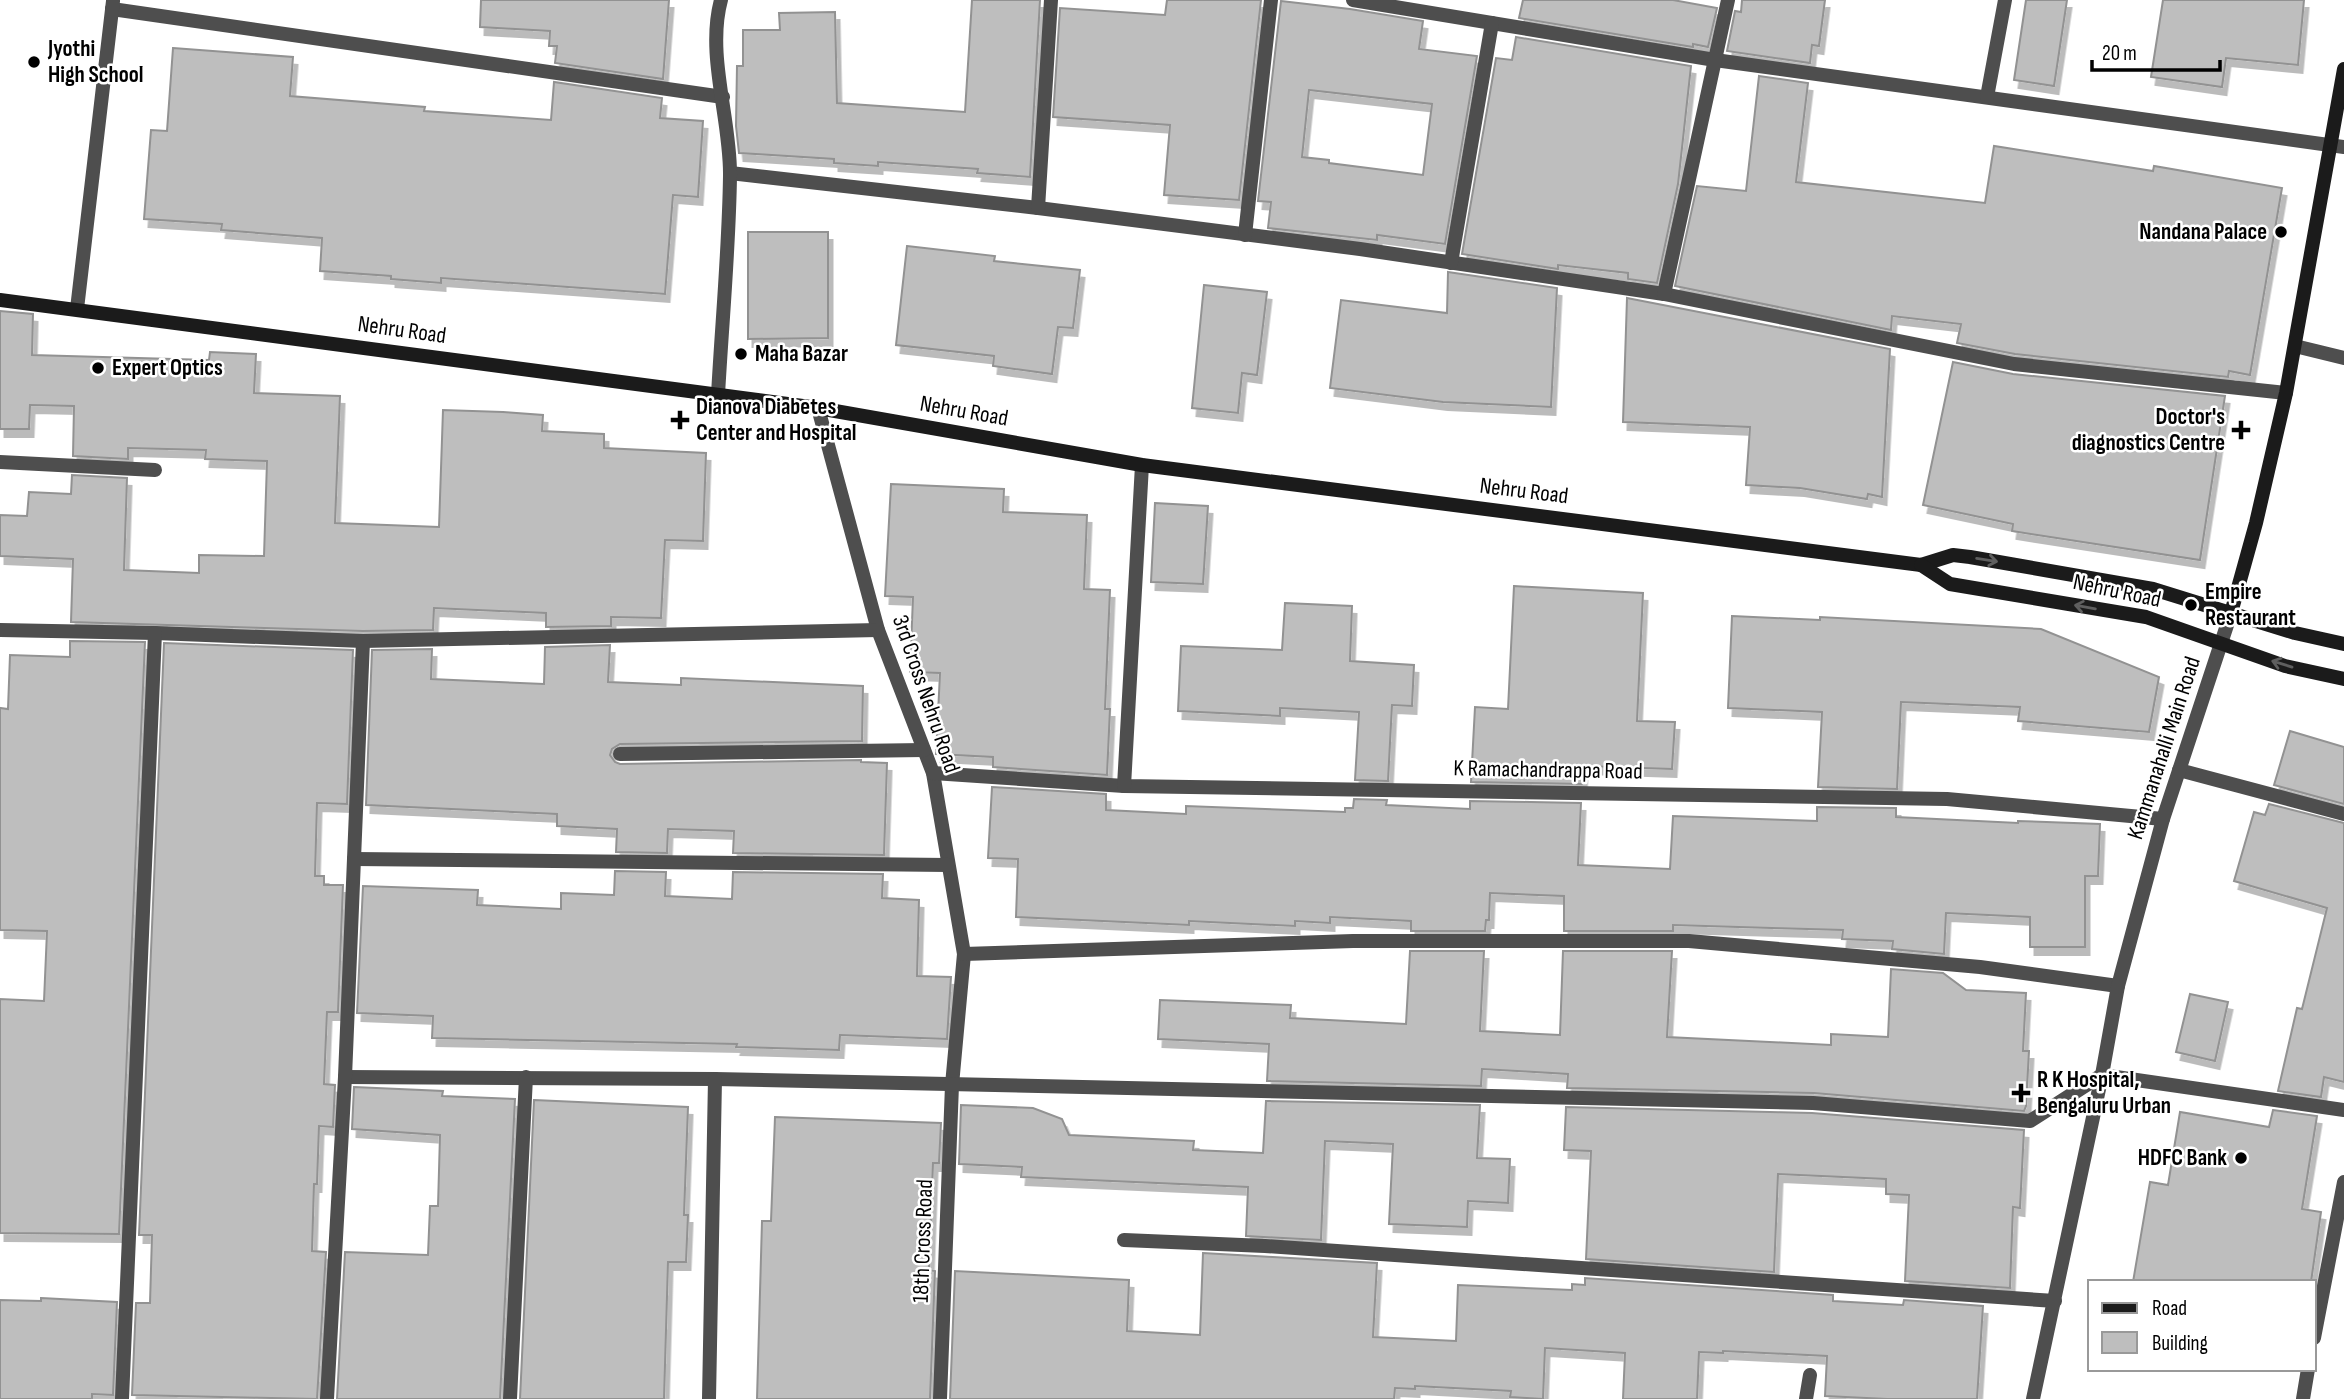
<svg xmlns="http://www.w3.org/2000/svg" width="2344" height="1399" viewBox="0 0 2344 1399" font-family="'Sofia Sans Condensed',sans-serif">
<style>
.building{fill:#bebebe;stroke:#929292;stroke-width:2;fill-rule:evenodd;filter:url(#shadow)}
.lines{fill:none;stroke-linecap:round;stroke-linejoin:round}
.minor{stroke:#4e4e4e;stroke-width:14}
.tertiary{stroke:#4e4e4e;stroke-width:14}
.secondary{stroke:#1b1b1b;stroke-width:14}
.oneway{stroke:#5f5f5f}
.poi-dot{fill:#000;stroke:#fff;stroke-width:2.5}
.labels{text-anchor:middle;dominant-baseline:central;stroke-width:5;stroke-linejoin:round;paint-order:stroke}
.poi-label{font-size:23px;font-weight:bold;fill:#000;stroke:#fff;text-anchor:start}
.street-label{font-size:23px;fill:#000;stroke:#fff}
</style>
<defs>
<filter id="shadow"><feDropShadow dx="4.5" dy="8" stdDeviation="0" flood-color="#0004"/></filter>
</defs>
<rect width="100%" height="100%" fill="#fff"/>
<g class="building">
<path d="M481 0H669L663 79 555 63 557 46H549L550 31 480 27Z"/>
<path d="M972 0H1040L1030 177 977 173 978 169 878 162V166L834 163V159L739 153 736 126 737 66H743V30H780L779 13 835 12 837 103 965 112Z"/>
<path d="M1167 0H1261L1239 200 1164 195 1170 125 1053 117 1060 8 1165 15Z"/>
<path d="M1523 0H1673L1717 8 1708 47 1693 44V47L1519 18Z"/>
<path d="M1742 0H1825L1819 46 1812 45 1810 63 1727 51 1735 11 1741 12Z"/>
<path d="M2026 0H2067L2054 86 2014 80Z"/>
<path d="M2163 0H2304L2298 65 2226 58 2222 87 2151 77Z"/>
<path d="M1281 1 1350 9 1423 21 1419 49 1477 56 1445 244 1377 235V240L1268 228 1271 202 1258 201ZM1309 90 1432 104 1423 175 1329 163V160L1302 157Z"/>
<path d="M1516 37 1691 66 1678 184 1657 283 1628 279V273L1558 265V269L1462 254 1496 58 1512 60Z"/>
<path d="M173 48 293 57 290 96 425 107 424 111 551 120 554 82 662 98 660 118 703 121 698 197 673 195 665 294 441 278V283L391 279V276L320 271 322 238 221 230 222 224 144 219 151 130 167 131Z"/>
<path d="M1759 76 1808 83 1796 182 1985 203 1994 146 2153 171 2154 166 2282 188 2250 375 2229 371 2228 377 2015 354 1957 343 1961 324 1892 316 1891 330 1675 286 1697 186 1746 191Z"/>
<path d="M748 232H828V338L748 339Z"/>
<path d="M907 246 995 256 994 261 1080 270 1073 328 1058 327 1052 374 993 366 994 356 896 345Z"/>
<path d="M1448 272 1557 288 1551 407 1443 402 1330 388 1341 300 1447 313Z"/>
<path d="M1204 285 1267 292 1257 375 1242 373 1238 413 1192 408Z"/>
<path d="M1627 298 1890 349 1882 497 1868 494 1867 499 1800 488 1746 485 1750 427 1623 422Z"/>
<path d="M0 311 33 314 32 355 209 360 210 352 256 354 254 393 340 396 335 523 439 527 443 410 503 412 543 415 542 431 604 434V448L706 453 703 541 665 540 661 618 611 617V626L546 627V613L434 608 433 630 363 631 71 622 73 559 0 556V515L27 516 29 492 71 494 72 475 127 478 124 570 199 573V555L264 556 267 461 205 459 206 450 128 448V459L73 456 74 406 30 405 29 429H0Z"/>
<path d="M1953 362 2013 374 2225 396 2200 560 2012 531 2013 524 1923 505Z"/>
<path d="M891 484 1004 489 1003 512 1087 515 1084 589 1110 590 1105 709H1110L1107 775 993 767V757L936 754 940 673 910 672 913 597 885 596Z"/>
<path d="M1155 503 1208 506 1203 584 1151 582Z"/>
<path d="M1514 586 1643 593 1637 721 1675 722 1672 769 1583 766 1582 784 1471 782 1475 707 1508 709Z"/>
<path d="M1285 603 1352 606 1350 661 1414 665 1412 706 1392 705 1388 781 1355 780 1359 712 1280 708V716L1178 711 1181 646 1282 650Z"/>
<path d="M1732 616 1820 620V617L2041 629 2159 677 2149 732 2018 721 2020 707 1901 702 1897 789 1818 787 1822 712 1728 708Z"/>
<path d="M70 641 145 642 119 1234 0 1233V999L44 1001 47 931 0 930V708L8 709 10 655 70 657Z"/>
<path d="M164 643 353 650 347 804 317 803 315 876H324V885H343L338 1012H327L324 1084 335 1085 333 1127 319 1126 317 1184H314L312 1251 326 1252 317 1399 132 1395 136 1303H150L152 1235H139Z"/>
<path d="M610 645 608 682 681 685V678L863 686 862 741 620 744 612 749 610 755 615 762 620 764 861 760V762L887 763 884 855 733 853 734 831 668 829 667 853 616 852 617 829 557 826V814L366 805 372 650 432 649 431 679 544 684 545 647Z"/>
<path d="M2290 731 2344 747V804L2274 785Z"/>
<path d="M992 787 1106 794V810L1186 814V806L1345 812V808H1353L1354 799 1387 800 1386 805 1470 809V801L1581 803 1578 865 1670 869 1673 816 1817 821V807L1896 808V817L2018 823V821L2100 824 2098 876H2085V947H2030V917L1946 913 1944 954 1892 949 1893 941 1842 939 1843 930 1673 925V931H1564V896L1490 893 1489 920H1486L1485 931H1411V921L1330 917V923L1295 921V926L1189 921V925L1016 917 1018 859 988 858Z"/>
<path d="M2269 804 2344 823V1082L2324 1077 2321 1097 2278 1091 2297 1008 2302 1009 2327 908 2234 881 2254 812 2265 815Z"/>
<path d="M615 871 666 872 665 896 732 899 733 872 883 874 882 898 919 900 917 976 951 977 947 1039 840 1035 839 1050 736 1047 737 1044 432 1038 433 1016 357 1013 363 886 478 890 477 905 561 909V893L614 895Z"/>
<path d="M1410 951H1484L1480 1031 1560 1035 1563 951H1672L1667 1037 1831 1045V1034L1888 1037 1891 969 1943 973 1966 990 2026 993 2023 1051H2029L2026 1106 2024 1111 1814 1093 1567 1088 1568 1074 1482 1069 1481 1086 1267 1081 1269 1044 1158 1039 1160 1000 1291 1005 1290 1018 1406 1024Z"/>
<path d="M2190 994 2228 1002 2215 1061 2176 1052Z"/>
<path d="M354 1087 443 1091 442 1096 515 1099 500 1399H337L345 1252 428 1255 430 1206H438L440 1135 352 1129Z"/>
<path d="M534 1100 688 1107 684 1215H688L686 1262H668L664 1399H520Z"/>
<path d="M1266 1101 1480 1105 1477 1158 1510 1159 1508 1203 1468 1201 1467 1227 1389 1224 1393 1144 1325 1141 1321 1240 1246 1236 1248 1187 1021 1177 1022 1167 959 1164 961 1105 1033 1108 1062 1119 1069 1135 1194 1141 1193 1150 1263 1153Z"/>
<path d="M1566 1107 1812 1113 2024 1130 2020 1208 2013 1207 2010 1288 1905 1281 1909 1195 1886 1194V1179L1778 1174 1774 1272 1586 1259 1591 1151 1564 1150Z"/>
<path d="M2273 1110 2317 1116 2302 1209 2321 1212 2311 1282H2133L2150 1182 2168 1185 2180 1112 2269 1127Z"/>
<path d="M775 1117 941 1123 939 1163H933L929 1270 935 1271 930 1399H757L762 1221H771Z"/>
<path d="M1203 1253 1377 1263 1373 1337 1456 1341 1458 1285 1572 1290V1284L1585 1285V1278L1833 1295V1301L1903 1305 1904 1300 1983 1306 1977 1399H1887L1825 1396 1827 1356 1723 1351V1353L1699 1352 1697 1399H1623L1625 1353 1545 1348 1543 1399 1510 1397 1511 1391 1415 1386V1389L1395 1388 1394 1399H950L955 1271 1129 1280 1127 1331 1200 1335Z"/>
<path d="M41 1298 117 1302 113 1395 92 1394V1399H0V1300L41 1301Z"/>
</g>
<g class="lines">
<g class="minor">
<path d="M1353 0 1715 60 2344 147"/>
<path d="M112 9 723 97"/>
<path d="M1987 97 2005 0"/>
<path d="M730 173 1038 208 1360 249 1664 294 2014 364 2286 393"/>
<path d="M1038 208 1051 0"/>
<path d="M1245 235 1271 0"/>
<path d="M1451 263 1492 23"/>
<path d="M1664 294 1728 0"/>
<path d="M77 309 113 1"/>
<path d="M2295 346 2344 358"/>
<path d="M718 395C722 322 729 249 730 176 731 120 706 55 721 0"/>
<path d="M818 408 878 630 933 773 964 954 952 1085 940 1399"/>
<path d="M0 462 155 470"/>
<path d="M0 630 155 633 363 641 878 630"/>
<path d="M620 754 924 750"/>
<path d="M2179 770 2344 814"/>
<path d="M933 773 1124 786 1947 799 2163 819"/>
<path d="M1124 786 1142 465"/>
<path d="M354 859 948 865"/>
<path d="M964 954 1353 941H1689L1980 967 2118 986"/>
<path d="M345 1077 715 1079 1813 1103 2030 1121 2102 1075 2344 1110"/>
<path d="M1124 1240 1265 1246 2055 1301"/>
<path d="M2314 1338 2344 1182"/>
<path d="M122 1399 155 633"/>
<path d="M327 1399 345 1077 363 641"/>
<path d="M510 1399 526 1077"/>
<path d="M709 1399 715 1079"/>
<path d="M1806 1399 1810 1375"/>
<path d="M2303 1399 2308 1369"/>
</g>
<path class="tertiary" d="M2033 1399 2102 1075 2118 986 2163 819 2231 613"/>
<g class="secondary">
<path d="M0 300 818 408 1142 465 1921 565 1953 555 1970 557 2153 589 2295 633 2344 644"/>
<path d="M1921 565 1950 584 2146 617 2285 666 2344 679"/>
<path d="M2231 613 2256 523 2286 393 2344 69"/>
</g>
</g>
<defs><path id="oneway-shaft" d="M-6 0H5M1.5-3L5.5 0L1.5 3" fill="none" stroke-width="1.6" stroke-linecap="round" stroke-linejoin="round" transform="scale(1.75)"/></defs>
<g class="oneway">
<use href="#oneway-shaft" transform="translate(1987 560) rotate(9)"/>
<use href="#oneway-shaft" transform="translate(2085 607) rotate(-170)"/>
<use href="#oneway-shaft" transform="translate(2282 664) rotate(-163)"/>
</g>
<g class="poi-dot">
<circle cx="34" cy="62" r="7"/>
<circle cx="2281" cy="232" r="7"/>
<circle cx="741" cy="354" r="7"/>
<circle cx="98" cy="368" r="7"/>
<path d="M676.5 409.5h7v7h7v7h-7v7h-7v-7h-7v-7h7z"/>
<path d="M2237.5 419.5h7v7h7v7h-7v7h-7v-7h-7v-7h7z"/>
<circle cx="2191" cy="605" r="7"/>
<path d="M2017.5 1082.5h7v7h7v7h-7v7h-7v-7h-7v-7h7z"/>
<circle cx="2241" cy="1158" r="7"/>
</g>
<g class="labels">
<g class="poi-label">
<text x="48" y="49">Jyothi<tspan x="48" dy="26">High School</tspan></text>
<text x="2267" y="232" text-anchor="end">Nandana Palace</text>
<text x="755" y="354">Maha Bazar</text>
<text x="112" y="368">Expert Optics</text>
<text x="696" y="407">Dianova Diabetes<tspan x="696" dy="26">Center and Hospital</tspan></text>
<text x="2225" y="417" text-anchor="end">Doctor's<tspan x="2225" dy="26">diagnostics Centre</tspan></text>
<text x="2205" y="592">Empire<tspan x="2205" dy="26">Restaurant</tspan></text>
<text x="2037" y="1080">R K Hospital,<tspan x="2037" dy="26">Bengaluru Urban</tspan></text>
<text x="2227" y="1158" text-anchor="end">HDFC Bank</text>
</g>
<g class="street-label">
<text transform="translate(402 330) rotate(8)">Nehru Road</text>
<text transform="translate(964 411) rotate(10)">Nehru Road</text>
<text transform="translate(1524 491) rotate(7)">Nehru Road</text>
<text transform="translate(2117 591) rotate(12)">Nehru Road</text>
<text transform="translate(926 694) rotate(71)">3rd Cross Nehru Road</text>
<text transform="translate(2164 748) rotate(-72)">Kammanahalli Main Road</text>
<text transform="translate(1548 770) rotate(1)">K Ramachandrappa Road</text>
<text transform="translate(923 1241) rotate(-88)">18th Cross Road</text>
</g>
</g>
<rect x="2088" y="1280" width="228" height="91" fill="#ffffff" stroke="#999999" stroke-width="2"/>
<rect x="2102" y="1303" width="35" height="10" fill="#1b1b1b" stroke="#999999" stroke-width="2"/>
<text x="2152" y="1315" font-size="21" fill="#000000">Road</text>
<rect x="2102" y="1332" width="35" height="21" fill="#bebebe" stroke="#999999" stroke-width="2"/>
<text x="2152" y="1350" font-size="21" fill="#000000">Building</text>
<path d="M2092 60v10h128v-10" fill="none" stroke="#000000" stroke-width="3.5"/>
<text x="2102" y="60" font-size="21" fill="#000000" stroke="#ffffff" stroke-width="5" paint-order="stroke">20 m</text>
</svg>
